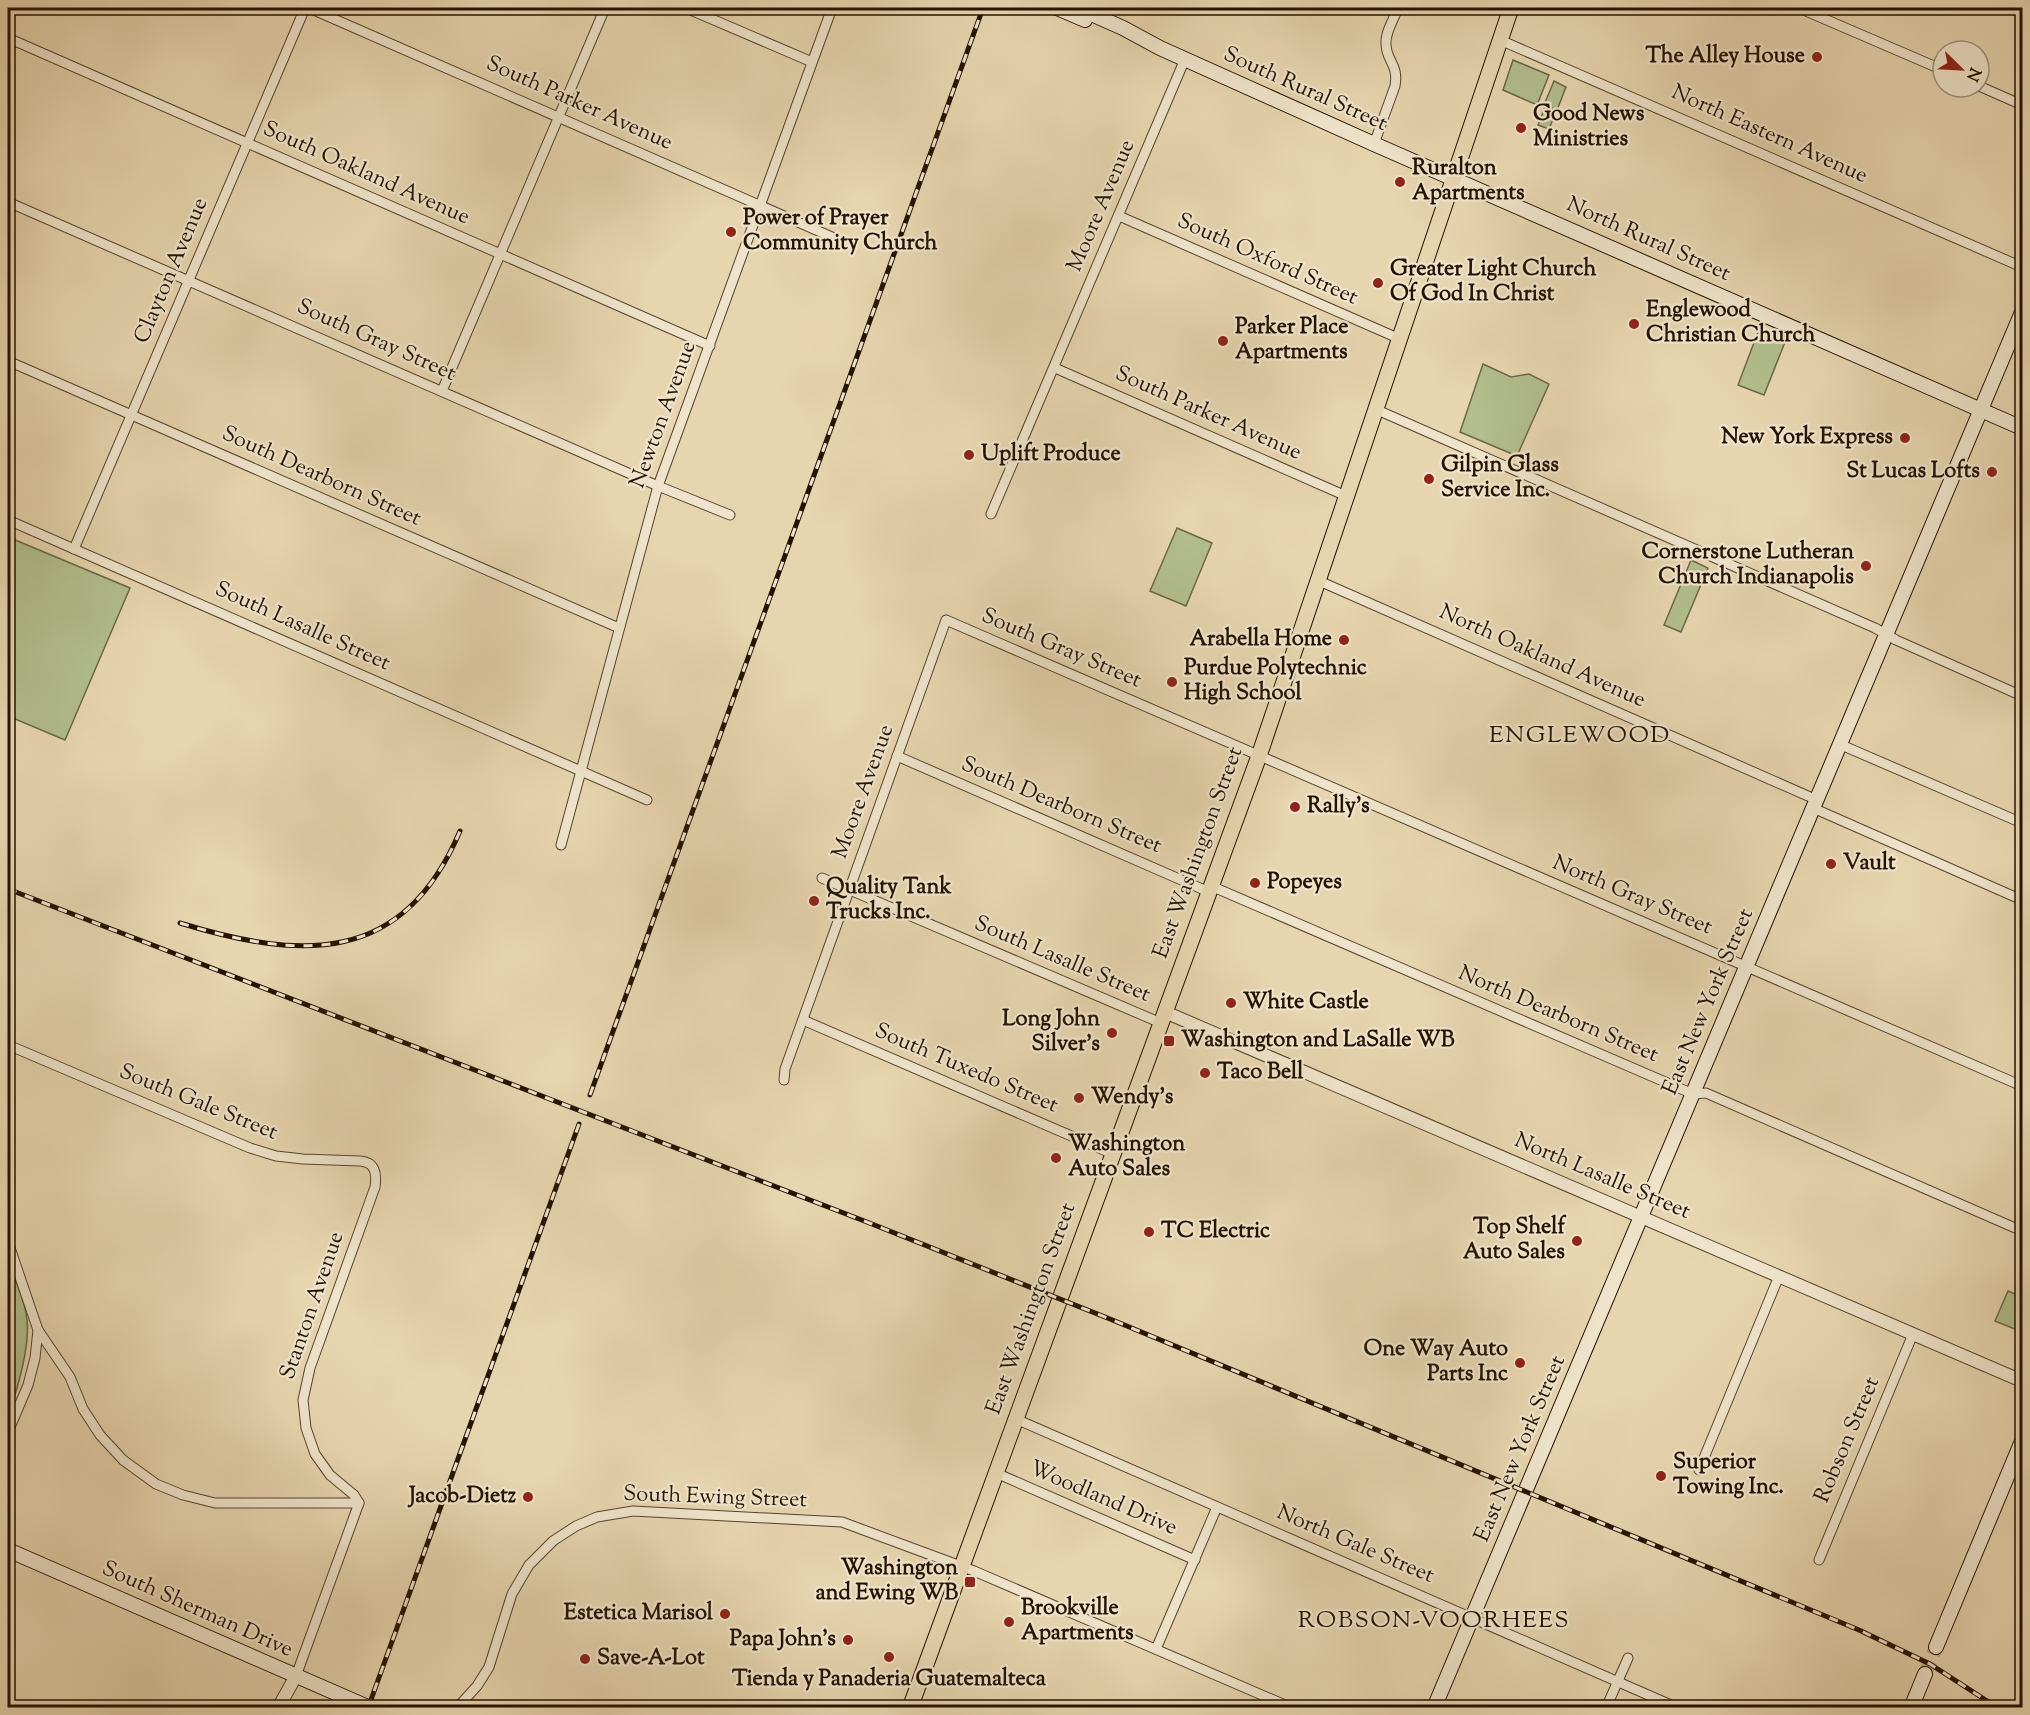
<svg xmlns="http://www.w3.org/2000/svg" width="2030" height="1715" viewBox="0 0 2030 1715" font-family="'Sorts Mill Goudy',serif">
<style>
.green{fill:#b2be8d;stroke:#6c6848;stroke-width:1.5}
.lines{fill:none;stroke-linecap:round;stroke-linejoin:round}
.secondary-tunnel{stroke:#c0ae8d;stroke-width:14;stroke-dasharray:14 7;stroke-linecap:butt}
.minor-casing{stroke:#56432e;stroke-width:11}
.tertiary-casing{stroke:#56432e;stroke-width:14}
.secondary-casing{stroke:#261203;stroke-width:16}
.primary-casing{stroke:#261203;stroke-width:17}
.minor{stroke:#efe4cb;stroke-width:9}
.tertiary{stroke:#efe4cb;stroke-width:12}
.secondary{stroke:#efe4cb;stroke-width:14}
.primary{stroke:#e7d5af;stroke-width:15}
.rail-casing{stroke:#261203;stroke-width:5}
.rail{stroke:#efe4cb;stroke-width:3;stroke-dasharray:9;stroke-linecap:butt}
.poi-dot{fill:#8f2418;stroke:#efe4cb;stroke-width:2}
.labels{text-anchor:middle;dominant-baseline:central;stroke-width:4.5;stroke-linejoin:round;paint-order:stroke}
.poi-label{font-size:22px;font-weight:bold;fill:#261203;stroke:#efe4cb;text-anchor:start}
.street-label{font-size:22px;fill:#261203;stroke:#efe4cb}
.neighbourhood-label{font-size:24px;letter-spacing:1.5px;fill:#261203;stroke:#efe4cb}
</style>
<rect width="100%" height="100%" fill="#e7d5af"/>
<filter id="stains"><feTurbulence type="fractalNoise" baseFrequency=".00333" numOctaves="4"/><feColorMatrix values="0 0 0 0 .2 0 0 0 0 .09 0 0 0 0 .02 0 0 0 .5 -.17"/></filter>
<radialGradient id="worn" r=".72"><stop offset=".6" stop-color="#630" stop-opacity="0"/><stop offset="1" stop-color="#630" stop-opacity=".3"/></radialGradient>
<g class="green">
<path d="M1513 60 1549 75 1537 105 1503 90Z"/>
<path d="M1554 81 1566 87 1557 110 1544 105Z"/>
<path d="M1545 107 1556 112 1549 129 1538 125Z"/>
<path d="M1758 332 1785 342 1764 395 1738 385Z"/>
<path d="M1483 364 1511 377 1529 374 1549 384 1517 456 1460 432Z"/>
<path d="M1177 528 1212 543 1186 606 1150 591Z"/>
<path d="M8 537 130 588 65 740 8 716Z"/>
<path d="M1691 560 1708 568 1681 632 1664 625Z"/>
<path d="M8 1261C14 1278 23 1296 26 1313 32 1340 18 1389 8 1414Z"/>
<path d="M2008 1291 2022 1297V1332L1995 1321Z"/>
</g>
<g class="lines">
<path class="secondary-tunnel" d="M1925 1674 1936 1647"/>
<defs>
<g id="minor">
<path d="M309 8 832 237"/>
<path d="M686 8 812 62"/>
<path d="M1799 8 1943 70"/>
<path d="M8 38 710 346"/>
<path d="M1500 40 2022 267"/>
<path d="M1979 86 2022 105"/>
<path d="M1374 144 1395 86C1399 64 1386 61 1386 44 1385 32 1394 19 1398 8"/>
<path d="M8 202 658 486 730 515"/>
<path d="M1119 216 1400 339"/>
<path d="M8 361 619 628"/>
<path d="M1055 368 1346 496"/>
<path d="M442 391 605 8"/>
<path d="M1375 409 1875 628 1896 640 2022 696"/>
<path d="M991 514 1185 59"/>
<path d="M8 520 647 800"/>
<path d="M74 549 305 8"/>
<path d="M1317 580 1817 800"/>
<path d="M1839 744 2022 823"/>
<path d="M897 756 1209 892"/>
<path d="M1813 808 2022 900"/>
<path d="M561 845 658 486 832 8"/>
<path d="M822 878 1161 1023"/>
<path d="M1211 886 1693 1094 1706 1093 2022 1231"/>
<path d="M803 1020 1113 1154"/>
<path d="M8 1045 250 1148 276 1156 303 1159 360 1161C375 1162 377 1173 375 1187L310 1368 303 1400 306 1428 315 1454 330 1475 354 1495 359 1503 296 1676"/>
<path d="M784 1080 785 1069 946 620 2022 1086"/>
<path d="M8 1242 38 1330 35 1358 28 1385 8 1432"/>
<path d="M38 1330 70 1377 83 1409 100 1435 123 1460 156 1484 183 1495 215 1503H359"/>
<path d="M1016 1419 1678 1708"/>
<path d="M1699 1470 1779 1276"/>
<path d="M996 1473 1195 1560"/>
<path d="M1819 1560 1913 1334"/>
<path d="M1156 1649 1217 1507"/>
<path d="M457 1708 477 1686 489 1667 512 1594 529 1565 553 1541 576 1526 597 1517 633 1511 842 1522 974 1571 1292 1708"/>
<path d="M1606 1708 1628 1658"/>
</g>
<g id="tertiary">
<path d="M1165 1012 2022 1381"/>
<path d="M278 1708 296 1676"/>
</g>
<g id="secondary">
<path d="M1057 8 1085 20"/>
<path d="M1078 8 1123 28 1160 48 1374 144 2022 428"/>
<path d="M8 1550 370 1708"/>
<path d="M1936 1647 2022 1441"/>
<path d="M1434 1708 2022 312"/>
<path d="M1911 1708 1925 1674"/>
</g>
<path id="primary" d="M910 1708 1259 756 1511 8"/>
</defs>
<use href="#minor" class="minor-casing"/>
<use href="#tertiary" class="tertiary-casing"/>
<use href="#secondary" class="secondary-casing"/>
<use href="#primary" class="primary-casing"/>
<use href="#minor" class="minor"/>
<use href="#tertiary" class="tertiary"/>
<use href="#secondary" class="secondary"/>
<use href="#primary" class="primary"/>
<defs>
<g id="rail">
<path d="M8 889 872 1224 1110 1319 1859 1630 1930 1664 1998 1708"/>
<path d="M180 923C301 960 403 966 460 831"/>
<path d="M590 1095 983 8"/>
<path d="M368 1708 579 1124"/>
</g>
</defs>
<use href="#rail" class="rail-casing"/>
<use href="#rail" class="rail"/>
</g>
<g class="poi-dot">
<circle cx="1817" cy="57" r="6"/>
<circle cx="1521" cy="128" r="6"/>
<circle cx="1400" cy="182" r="6"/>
<circle cx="731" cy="232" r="6"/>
<circle cx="1378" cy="283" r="6"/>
<circle cx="1634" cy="324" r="6"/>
<circle cx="1223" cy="341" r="6"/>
<circle cx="1905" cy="438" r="6"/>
<circle cx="969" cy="455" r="6"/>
<circle cx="1992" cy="472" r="6"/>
<circle cx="1429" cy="479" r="6"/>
<circle cx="1866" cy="566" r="6"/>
<circle cx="1344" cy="640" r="6"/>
<circle cx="1172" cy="682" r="6"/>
<circle cx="1295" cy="807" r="6"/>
<circle cx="1831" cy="864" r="6"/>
<circle cx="1255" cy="883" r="6"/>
<circle cx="814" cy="901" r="6"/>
<circle cx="1231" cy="1003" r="6"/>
<circle cx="1112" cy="1033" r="6"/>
<rect x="1163" y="1035" width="12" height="12" rx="3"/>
<circle cx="1205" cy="1073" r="6"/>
<circle cx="1079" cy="1098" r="6"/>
<circle cx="1056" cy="1158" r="6"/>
<circle cx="1149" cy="1232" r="6"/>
<circle cx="1577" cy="1241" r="6"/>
<circle cx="1520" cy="1363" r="6"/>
<circle cx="1661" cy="1476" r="6"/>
<circle cx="528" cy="1497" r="6"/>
<rect x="964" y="1576" width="12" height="12" rx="3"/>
<circle cx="725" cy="1614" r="6"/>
<circle cx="1009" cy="1622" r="6"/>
<circle cx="848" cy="1640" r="6"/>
<circle cx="889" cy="1657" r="6"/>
<circle cx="585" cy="1659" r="6"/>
</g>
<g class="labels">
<g class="poi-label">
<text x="1805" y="57" text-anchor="end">The Alley House</text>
<text x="1533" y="115">Good News<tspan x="1533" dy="25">Ministries</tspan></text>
<text x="1412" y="169">Ruralton<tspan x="1412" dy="25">Apartments</tspan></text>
<text x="743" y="219">Power of Prayer<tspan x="743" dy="25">Community Church</tspan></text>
<text x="1390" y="270">Greater Light Church<tspan x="1390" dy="25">Of God In Christ</tspan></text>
<text x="1646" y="311">Englewood<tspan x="1646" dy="25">Christian Church</tspan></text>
<text x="1235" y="328">Parker Place<tspan x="1235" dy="25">Apartments</tspan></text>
<text x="1893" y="438" text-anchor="end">New York Express</text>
<text x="981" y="455">Uplift Produce</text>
<text x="1441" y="466">Gilpin Glass<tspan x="1441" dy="25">Service Inc.</tspan></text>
<text x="1980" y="472" text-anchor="end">St Lucas Lofts</text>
<text x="1854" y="553" text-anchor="end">Cornerstone Lutheran<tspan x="1854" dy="25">Church Indianapolis</tspan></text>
<text x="1332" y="640" text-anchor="end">Arabella Home</text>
<text x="1184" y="669">Purdue Polytechnic<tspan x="1184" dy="25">High School</tspan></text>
<text x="1307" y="807">Rally's</text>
<text x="1843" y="864">Vault</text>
<text x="1267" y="883">Popeyes</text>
<text x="826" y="888">Quality Tank<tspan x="826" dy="25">Trucks Inc.</tspan></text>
<text x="1243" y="1003">White Castle</text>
<text x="1100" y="1020" text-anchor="end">Long John<tspan x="1100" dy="25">Silver's</tspan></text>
<text x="1181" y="1041">Washington and LaSalle WB</text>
<text x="1217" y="1073">Taco Bell</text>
<text x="1091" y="1098">Wendy's</text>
<text x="1068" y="1145">Washington<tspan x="1068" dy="25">Auto Sales</tspan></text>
<text x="1565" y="1228" text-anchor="end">Top Shelf<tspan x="1565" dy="25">Auto Sales</tspan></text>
<text x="1161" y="1232">TC Electric</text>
<text x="1508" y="1350" text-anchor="end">One Way Auto<tspan x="1508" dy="25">Parts Inc</tspan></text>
<text x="1673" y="1463">Superior<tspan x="1673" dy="25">Towing Inc.</tspan></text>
<text x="516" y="1497" text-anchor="end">Jacob-Dietz</text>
<text x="958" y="1569" text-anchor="end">Washington<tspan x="958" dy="25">and Ewing WB</tspan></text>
<text x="1021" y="1609">Brookville<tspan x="1021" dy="25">Apartments</tspan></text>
<text x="713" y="1614" text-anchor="end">Estetica Marisol</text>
<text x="836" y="1640" text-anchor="end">Papa John's</text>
<text x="597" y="1659">Save-A-Lot</text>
<text x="889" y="1680" text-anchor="middle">Tienda y Panaderia Guatemalteca</text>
</g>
<g class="street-label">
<text transform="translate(1305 90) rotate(24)">South Rural Street</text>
<text transform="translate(579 104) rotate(24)">South Parker Avenue</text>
<text transform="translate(1769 135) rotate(24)">North Eastern Avenue</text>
<text transform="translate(366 174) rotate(24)">South Oakland Avenue</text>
<text transform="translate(1102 206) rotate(-67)">Moore Avenue</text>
<text transform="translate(1648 240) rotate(24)">North Rural Street</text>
<text transform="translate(1267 260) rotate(24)">South Oxford Street</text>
<text transform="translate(172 271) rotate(-67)">Clayton Avenue</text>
<text transform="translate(376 341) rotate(24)">South Gray Street</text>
<text transform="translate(1208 414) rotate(24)">South Parker Avenue</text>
<text transform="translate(664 415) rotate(-70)">Newton Avenue</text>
<text transform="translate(321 477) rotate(24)">South Dearborn Street</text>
<text transform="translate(302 627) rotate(24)">South Lasalle Street</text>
<text transform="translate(1061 649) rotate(23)">South Gray Street</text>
<text transform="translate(1542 657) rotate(24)">North Oakland Avenue</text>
<text transform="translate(864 792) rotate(-70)">Moore Avenue</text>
<text transform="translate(1061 806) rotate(23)">South Dearborn Street</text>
<text transform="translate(1199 853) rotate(-70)">East Washington Street</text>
<text transform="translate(1632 896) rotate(23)">North Gray Street</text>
<text transform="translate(1062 960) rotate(23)">South Lasalle Street</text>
<text transform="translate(1709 1002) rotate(-67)">East New York Street</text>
<text transform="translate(1558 1015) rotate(23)">North Dearborn Street</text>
<text transform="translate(966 1069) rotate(23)">South Tuxedo Street</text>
<text transform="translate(198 1103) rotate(22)">South Gale Street</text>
<text transform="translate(1602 1177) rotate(23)">North Lasalle Street</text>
<text transform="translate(313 1306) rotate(-71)">Stanton Avenue</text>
<text transform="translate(1032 1309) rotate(-70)">East Washington Street</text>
<text transform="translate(1848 1440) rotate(-67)">Robson Street</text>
<text transform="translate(1521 1449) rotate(-67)">East New York Street</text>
<text transform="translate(715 1498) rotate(2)">South Ewing Street</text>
<text transform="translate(1103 1499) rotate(23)">Woodland Drive</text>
<text transform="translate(1355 1545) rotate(23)">North Gale Street</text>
<text transform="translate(197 1610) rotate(24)">South Sherman Drive</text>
</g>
<g class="neighbourhood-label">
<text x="1580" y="736">ENGLEWOOD</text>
<text x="1434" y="1621">ROBSON-VOORHEES</text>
</g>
</g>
<rect width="2030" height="1715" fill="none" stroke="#e7d5af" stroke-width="30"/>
<rect x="9" y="9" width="2012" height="1697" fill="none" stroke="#261203" stroke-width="3"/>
<rect x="15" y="15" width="2000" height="1685" fill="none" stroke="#261203" stroke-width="1.5"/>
<g transform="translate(1961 69) rotate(114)"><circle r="28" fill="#efe4cb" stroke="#9f907b" stroke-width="1.5"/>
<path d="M0-4.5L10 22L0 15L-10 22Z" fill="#8f2418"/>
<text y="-9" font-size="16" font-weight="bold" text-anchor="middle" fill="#261203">N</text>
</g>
<rect width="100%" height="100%" filter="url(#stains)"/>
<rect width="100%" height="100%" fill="url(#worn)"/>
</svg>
